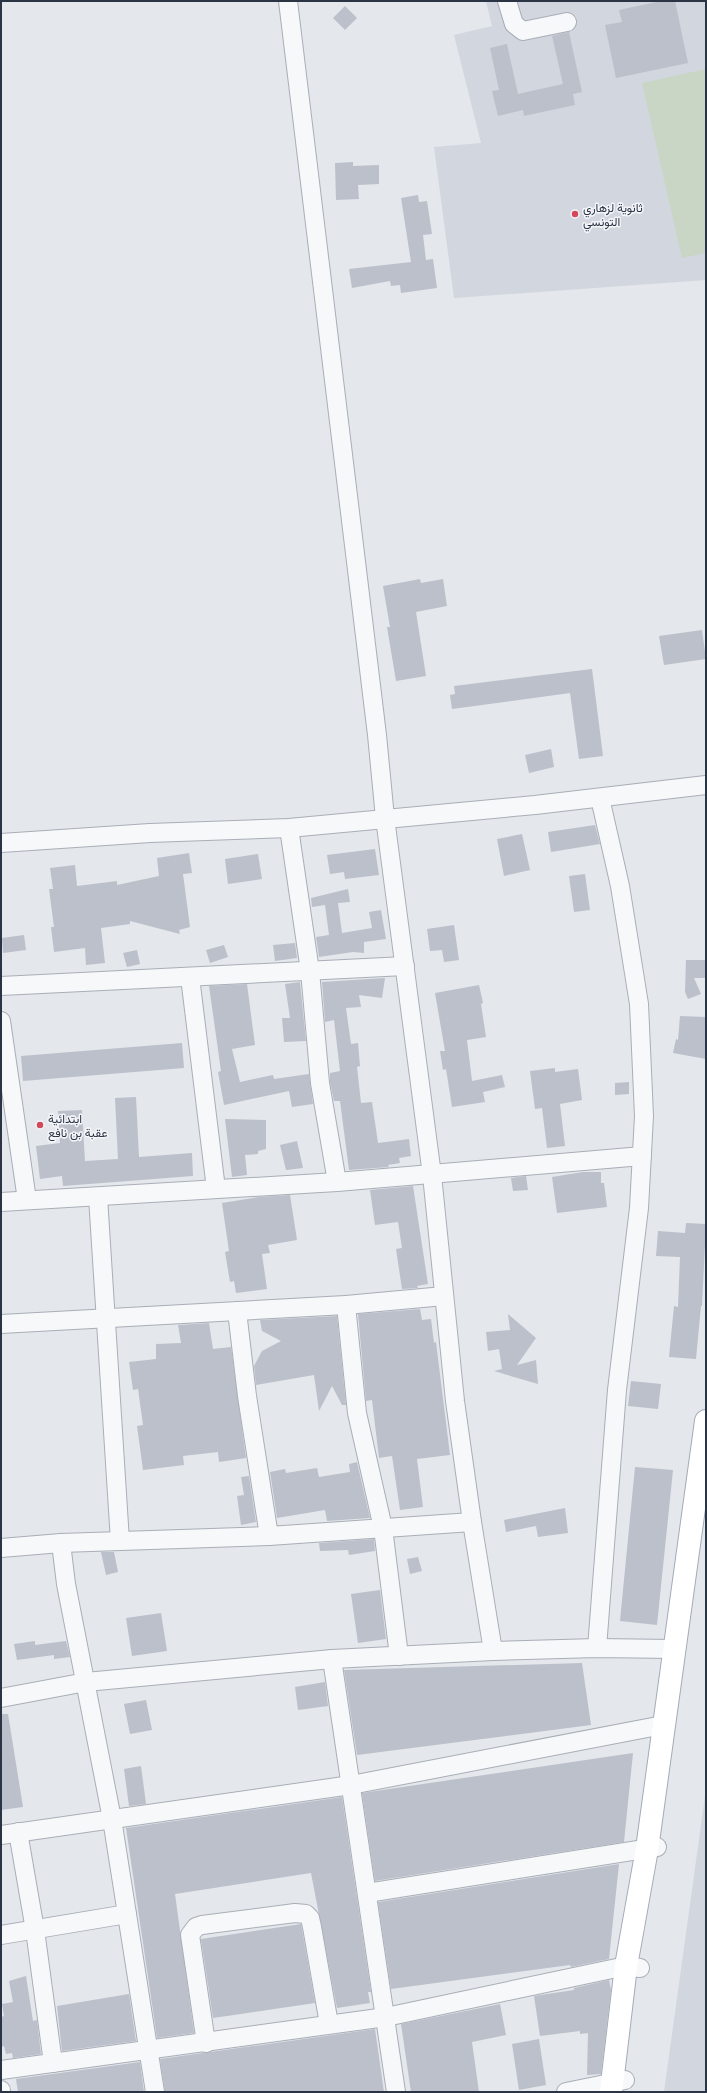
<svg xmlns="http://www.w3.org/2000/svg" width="707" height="2093" viewBox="0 0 707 2093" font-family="Cabin,Vazirmatn,sans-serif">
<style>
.built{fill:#d2d6de}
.green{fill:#c9d6c5}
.building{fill:#bbc0ca}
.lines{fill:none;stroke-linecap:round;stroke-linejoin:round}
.minor-casing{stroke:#a9aeb7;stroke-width:20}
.major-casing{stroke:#a3abb8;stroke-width:24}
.minor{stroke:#f7f8fa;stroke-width:18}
.major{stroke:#fff;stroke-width:22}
.poi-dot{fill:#d1495b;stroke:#f4f6f9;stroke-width:1.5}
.labels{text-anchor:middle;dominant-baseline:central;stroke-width:3;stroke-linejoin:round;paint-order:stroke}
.poi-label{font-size:12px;fill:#2b3445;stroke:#f4f6f9;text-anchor:start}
</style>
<rect width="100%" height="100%" fill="#e4e7ec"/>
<g class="built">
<path d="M486 1H706V280L454 298 434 147 481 143 454 35 492 26Z"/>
<path d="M706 1789V2092H664Z"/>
</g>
<path class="green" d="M706 69V253L682 258 642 83Z"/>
<g class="building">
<path d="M661 1H675L688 63 616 78 605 25 622 22 619 10Z"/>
<path d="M345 6 357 18 345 30 333 18Z"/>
<path d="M569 32 582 92 573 94 575 105 524 116 523 110 498 116 492 91 499 90 490 48 507 44 518 94 563 84 552 36Z"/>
<path d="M353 162V166L379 165V184L358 185 359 199 336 200 335 163Z"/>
<path d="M418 195 419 202 427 201 432 234 423 235 426 260 433 259 437 288 401 293 400 285 391 286 390 281 352 288 349 269 411 262 401 198Z"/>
<path d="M420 579 421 583 443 579 447 606 416 612 426 676 396 681 387 627H390L383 586Z"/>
<path d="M702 630 706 659 664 665 659 636Z"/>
<path d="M592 669 603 756 579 759 570 693 452 709 450 695 455 694 454 686Z"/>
<path d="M551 749 554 767 529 773 525 755Z"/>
<path d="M595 825 600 844 551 852 548 832Z"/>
<path d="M522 834 530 870 504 876 497 839Z"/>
<path d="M375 849 379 875 345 879 344 872 330 874 327 855Z"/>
<path d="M189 853 192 873 183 874 190 927 179 930 180 934 130 921V924L101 928 105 963 86 965 85 948 54 952 51 927H54L49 889H53L50 868 75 865 77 886 117 881V885L159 876 157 858Z"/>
<path d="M258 854 262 879 228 884 225 859Z"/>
<path d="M585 874 590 910 574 912 569 876Z"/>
<path d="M348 889 350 902 338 903 342 933 372 928 369 912 381 910 386 939 364 942V953L353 952 319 957 316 937 329 935 325 905 312 907 311 898Z"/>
<path d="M454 925 459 960 444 962 442 950 430 951 427 929Z"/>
<path d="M24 935 26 950 3 953 2 938Z"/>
<path d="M295 943 297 958 275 961 273 945Z"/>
<path d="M224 945 228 957 210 963 206 950Z"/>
<path d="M137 950 140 964 127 967 123 953Z"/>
<path d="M686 958V960H706V978H694L701 994 688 999 685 992Z"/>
<path d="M385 978 382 998 359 995 361 1007 346 1008 351 1044 358 1043 360 1066 357 1067 361 1103 372 1102 378 1143 409 1139 411 1156 399 1158 400 1163 388 1165 389 1167 349 1170 340 1101H334L330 1082V1073L340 1071 334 1020 325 1022 322 982Z"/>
<path d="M300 982 306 1041 284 1042 282 1018H290L285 984Z"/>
<path d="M247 984 255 1045 232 1049 240 1082 273 1075 274 1079 309 1074 313 1104 292 1107 289 1091 224 1105 218 1072 221 1071 209 986Z"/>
<path d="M479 985 483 1003 481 1004 486 1037 467 1040 472 1081 502 1075 505 1087 483 1092 485 1102 452 1107 446 1069 443 1070 440 1051H445L435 993Z"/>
<path d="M680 1016 706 1017V1059L673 1053 676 1039 678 1040Z"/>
<path d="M182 1043 184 1068 23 1081 21 1056Z"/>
<path d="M555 1068V1072L578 1069 582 1100 560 1104 565 1146 547 1148 542 1108 535 1109 530 1071Z"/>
<path d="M629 1082V1094L615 1095V1083Z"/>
<path d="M136 1097 139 1157 192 1153 193 1176 63 1186 62 1176 40 1179 36 1146 60 1143 58 1111 82 1110 85 1161 118 1159 115 1098Z"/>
<path d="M225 1119 266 1120V1149L258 1151V1154L245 1155 247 1175 232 1177Z"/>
<path d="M297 1141 303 1168 286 1170 280 1145Z"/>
<path d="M583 1172H601V1183H604L607 1207 557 1213 552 1177Z"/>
<path d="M526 1176 528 1190 513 1191 511 1178Z"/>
<path d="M413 1186 428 1284 417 1286 418 1288 402 1289 396 1249 402 1248 398 1222 375 1225 370 1190Z"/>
<path d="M290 1195 297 1240 268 1245 270 1253 262 1254 267 1289 236 1293 234 1281 230 1282 225 1252 229 1251 222 1203 259 1197Z"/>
<path d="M686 1223 706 1224 702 1306H701L696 1359 669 1357 674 1306 678 1307 680 1257 656 1256 658 1231 685 1233Z"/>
<path d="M420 1309 422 1320 431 1319 434 1343 436 1342 450 1455 417 1459 423 1507 400 1510 392 1456 379 1458 372 1400 366 1401 358 1314Z"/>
<path d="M508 1314 536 1338 517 1365 536 1360 538 1384 494 1371 502 1369 499 1349 488 1351 486 1332 510 1330Z"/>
<path d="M337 1316 346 1405H342L332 1386 319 1411 314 1375 256 1385 254 1366 262 1351 281 1341 262 1331 260 1320Z"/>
<path d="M209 1323 213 1349 231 1347 246 1458 219 1462 218 1452 183 1456 184 1465 143 1470 137 1426 143 1425 138 1389 133 1390 129 1362 156 1359V1344L181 1343 178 1325Z"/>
<path d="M631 1381 661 1384 658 1409 628 1406Z"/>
<path d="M357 1462 370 1518 327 1521 325 1510 277 1518 270 1472 285 1469 286 1473 317 1468 319 1477 350 1472 349 1464Z"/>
<path d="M635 1467 673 1470 657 1625 620 1621Z"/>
<path d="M249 1476 256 1522 241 1525 237 1496 244 1495 241 1477Z"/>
<path d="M565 1508 568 1533 538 1537 536 1526 506 1532 504 1520Z"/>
<path d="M374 1539 375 1551 349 1555 348 1550 320 1551 319 1543Z"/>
<path d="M101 1552H114L118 1572 106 1575Z"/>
<path d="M418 1557 422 1571 410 1574 407 1559Z"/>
<path d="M380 1590 386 1639 358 1643 351 1594Z"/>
<path d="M161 1613 167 1651 132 1656 126 1618Z"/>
<path d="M35 1641V1645L66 1641 70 1657 54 1659V1655L17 1660 14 1644Z"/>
<path d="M582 1663 591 1725 357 1755 344 1670Z"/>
<path d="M325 1682 328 1706 298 1710 295 1687Z"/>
<path d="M146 1700 152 1730 130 1734 124 1704Z"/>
<path d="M1 1714H8L23 1807 1 1810Z"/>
<path d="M633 1753 624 1842 375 1881 362 1793Z"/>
<path d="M141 1766 146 1804 129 1806 124 1769Z"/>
<path d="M342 1797 371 1992H368L370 2003 337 2008 311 1873 175 1894 194 2033 157 2038 126 1828Z"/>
<path d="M619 1864 609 1959 571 1967 570 1965 391 1989 378 1902Z"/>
<path d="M301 1924 315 2003 213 2018 201 1939Z"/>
<path d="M26 1976 33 2021 37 2020 41 2054 13 2058 12 2053 6 2054 4 2046 1 2047V2017L4 2016 2 2004 13 2002 9 1981Z"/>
<path d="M609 1980 611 1990 601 2074 587 2075 588 2033 580 2034V2031L540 2036 534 1996 574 1990V1988Z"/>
<path d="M129 1994 136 2041 62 2051 57 2006Z"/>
<path d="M500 2004 506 2035 472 2042 479 2092H411L401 2024Z"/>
<path d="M375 2029 384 2092H165L160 2059Z"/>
<path d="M539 2039 546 2085 519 2090 512 2044Z"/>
<path d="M140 2062 144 2092H18L16 2079Z"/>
</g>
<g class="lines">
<defs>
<g id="minor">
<path d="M288 1 377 735 385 818 432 1175 455 1401 472 1522 493 1651"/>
<path d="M507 1 514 24 523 31 567 22"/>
<path d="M289 828 310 971 320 1083 337 1182"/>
<path d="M1 843 150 833 289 828 535 805 706 785"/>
<path d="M190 977 216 1189"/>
<path d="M1 986 405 966"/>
<path d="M1 1021 27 1200"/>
<path d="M98 1197 120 1541"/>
<path d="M1 1202 337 1182 642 1156"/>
<path d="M346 1305 357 1413 383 1528 399 1656"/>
<path d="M237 1311 247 1396 269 1536"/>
<path d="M1 1324 346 1305 444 1296"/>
<path d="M61 1543 66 1584 112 1819 155 2092"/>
<path d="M1 1548 61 1543 269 1536 472 1522"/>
<path d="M597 1648 617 1390 639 1208 644 1116 639 1004 620 886 600 798"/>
<path d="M332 1659 396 2092"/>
<path d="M1 1698 86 1682 332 1659 493 1651 597 1648 674 1649"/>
<path d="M18 1832 35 1930 53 2063"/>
<path d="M1 1835 351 1785 663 1725"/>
<path d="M367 1893 657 1847"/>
<path d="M1 1935 127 1914"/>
<path d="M206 2043 190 1935 196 1927 202 1925 295 1913 306 1914 310 1918 312 1927 329 2024"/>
<path d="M1 2070 386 2017 626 1966 640 1968"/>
<path d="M1 2090V2092"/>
<path d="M566 2092 625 2080"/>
</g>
<path id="major" d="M611 2092 626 1966 647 1849 706 1421"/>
</defs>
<use href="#minor" class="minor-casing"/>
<use href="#major" class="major-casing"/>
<use href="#minor" class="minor"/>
<use href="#major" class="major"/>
</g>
<g class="poi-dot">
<circle cx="575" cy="214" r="4"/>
<circle cx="40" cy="1125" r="4"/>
</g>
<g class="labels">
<g class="poi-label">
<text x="583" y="207">ثانوية لزهاري<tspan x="583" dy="14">التونسي</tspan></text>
<text x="48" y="1118">ابتدائية<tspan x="48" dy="14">عقبة بن نافع</tspan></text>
</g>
</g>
<rect width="707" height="2093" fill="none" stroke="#2b3445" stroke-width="4"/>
</svg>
